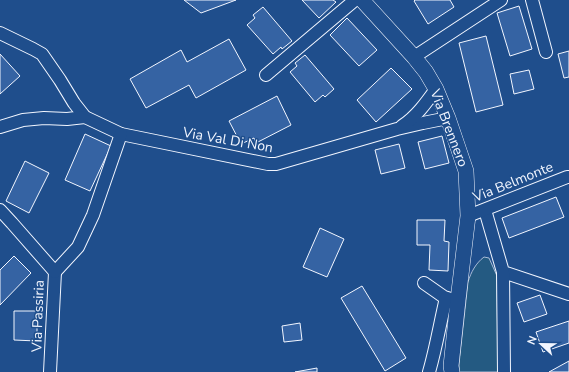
<svg xmlns="http://www.w3.org/2000/svg" width="569" height="372" viewBox="0 0 569 372" font-family="'Nunito Sans',sans-serif">
<style>
.green{fill:#245a82;stroke:#a8bbd7}
.building{fill:#3563a3;stroke:#f2f6ff}
.lines{fill:none;stroke-linecap:round;stroke-linejoin:round}
.minor-casing{stroke:#f2f6ff;stroke-width:14}
.tertiary-casing{stroke:#f2f6ff;stroke-width:16}
.minor{stroke:#1f4e8c;stroke-width:12}
.tertiary{stroke:#1f4e8c;stroke-width:15}
.labels{text-anchor:middle;dominant-baseline:central;stroke-width:3;stroke-linejoin:round;paint-order:stroke}
.street-label{font-size:14px;fill:#f2f6ff;stroke:#1f4e8c}
</style>
<rect width="100%" height="100%" fill="#1f4e8c"/>
<path class="green" d="M484 257 489 258 497 276 498 372H459V364L468 282C471 272 476 263 484 257Z"/>
<g class="building">
<path d="M184 0H236L201 13Z"/>
<path d="M302 0H333L336 2 319 18Z"/>
<path d="M415 0H450L454 7 428 24 414 1Z"/>
<path d="M519 6 532 49 510 56 497 13Z"/>
<path d="M263 7 292 41 282 49 281 47 273 54 247 25 255 18 253 15Z"/>
<path d="M347 18 377 50 359 66 330 35Z"/>
<path d="M486 36 503 105 476 112 459 43Z"/>
<path d="M229 39 246 70 196 98 189 85 146 108 130 79 181 50 187 62Z"/>
<path d="M569 51V77L564 78 558 54Z"/>
<path d="M0 54 20 76 0 94Z"/>
<path d="M305 55 334 89 325 97 323 95 315 102 290 72 297 66 295 63Z"/>
<path d="M391 68 412 89 376 122 357 100Z"/>
<path d="M529 70 534 89 514 94 510 74Z"/>
<path d="M277 96 291 125 256 143 254 138 241 144 229 121Z"/>
<path d="M85 134 111 146 90 191 65 180Z"/>
<path d="M442 136 449 163 425 169 418 142Z"/>
<path d="M399 144 405 168 381 174 375 150Z"/>
<path d="M25 161 49 173 29 213 6 201Z"/>
<path d="M556 197 564 217 509 238 502 218Z"/>
<path d="M417 220H445L444 241 449 242 448 271 429 270 430 245H417Z"/>
<path d="M320 228 344 239 327 277 303 267Z"/>
<path d="M14 256 31 273 0 305V270Z"/>
<path d="M362 286 406 358 385 371 341 298Z"/>
<path d="M540 295 547 314 524 322 517 303Z"/>
<path d="M14 311H37V341L14 340Z"/>
<path d="M569 321V343L543 352 536 332Z"/>
<path d="M300 323 302 340 284 342 282 326Z"/>
<path d="M569 361V372H549Z"/>
<path d="M317 368V372H295Z"/>
</g>
<g class="lines">
<defs>
<g id="minor">
<path d="M532 0 546 52"/>
<path d="M0 33 33 49 42 54 60 80 74 103 85 117 121 134 268 164H276L397 129 423 123 448 118"/>
<path d="M414 57 501 0"/>
<path d="M266 75 355 0"/>
<path d="M402 126C416 117 426 103 436 89"/>
<path d="M0 127 23 120 44 118 67 119 85 117"/>
<path d="M0 210 12 223 55 272 50 372"/>
<path d="M485 210 503 272 569 294"/>
<path d="M468 216 567 177H569"/>
<path d="M55 272 78 247 93 215 121 134"/>
<path d="M503 272 504 372"/>
<path d="M424 283 444 297 454 300"/>
<path d="M429 372C436 348 440 323 446 298"/>
</g>
<path id="tertiary" d="M362 0 414 57 426 72 436 89 448 118 466 171 468 216 458 300 451 366 452 372"/>
</defs>
<use href="#minor" class="minor-casing"/>
<use href="#tertiary" class="tertiary-casing"/>
<use href="#minor" class="minor"/>
<use href="#tertiary" class="tertiary"/>
</g>
<g class="labels">
<g class="street-label">
<text transform="translate(449 128) rotate(69)">Via Brennero</text>
<text transform="translate(228 140) rotate(10)">Via Val Di Non</text>
<text transform="translate(513 182) rotate(-22)">Via Belmonte</text>
<text transform="translate(38 316) rotate(-88)">Via Passiria</text>
</g>
</g>
<g transform="translate(541 344) rotate(292)" stroke="#1f4e8c" stroke-width="3" paint-order="stroke">
<path d="M0-3L7 15L0 10L-7 15Z" fill="#f2f6ff"/>
<text y="-6" font-size="11" font-weight="bold" text-anchor="middle" fill="#f2f6ff">N</text>
</g>
</svg>
